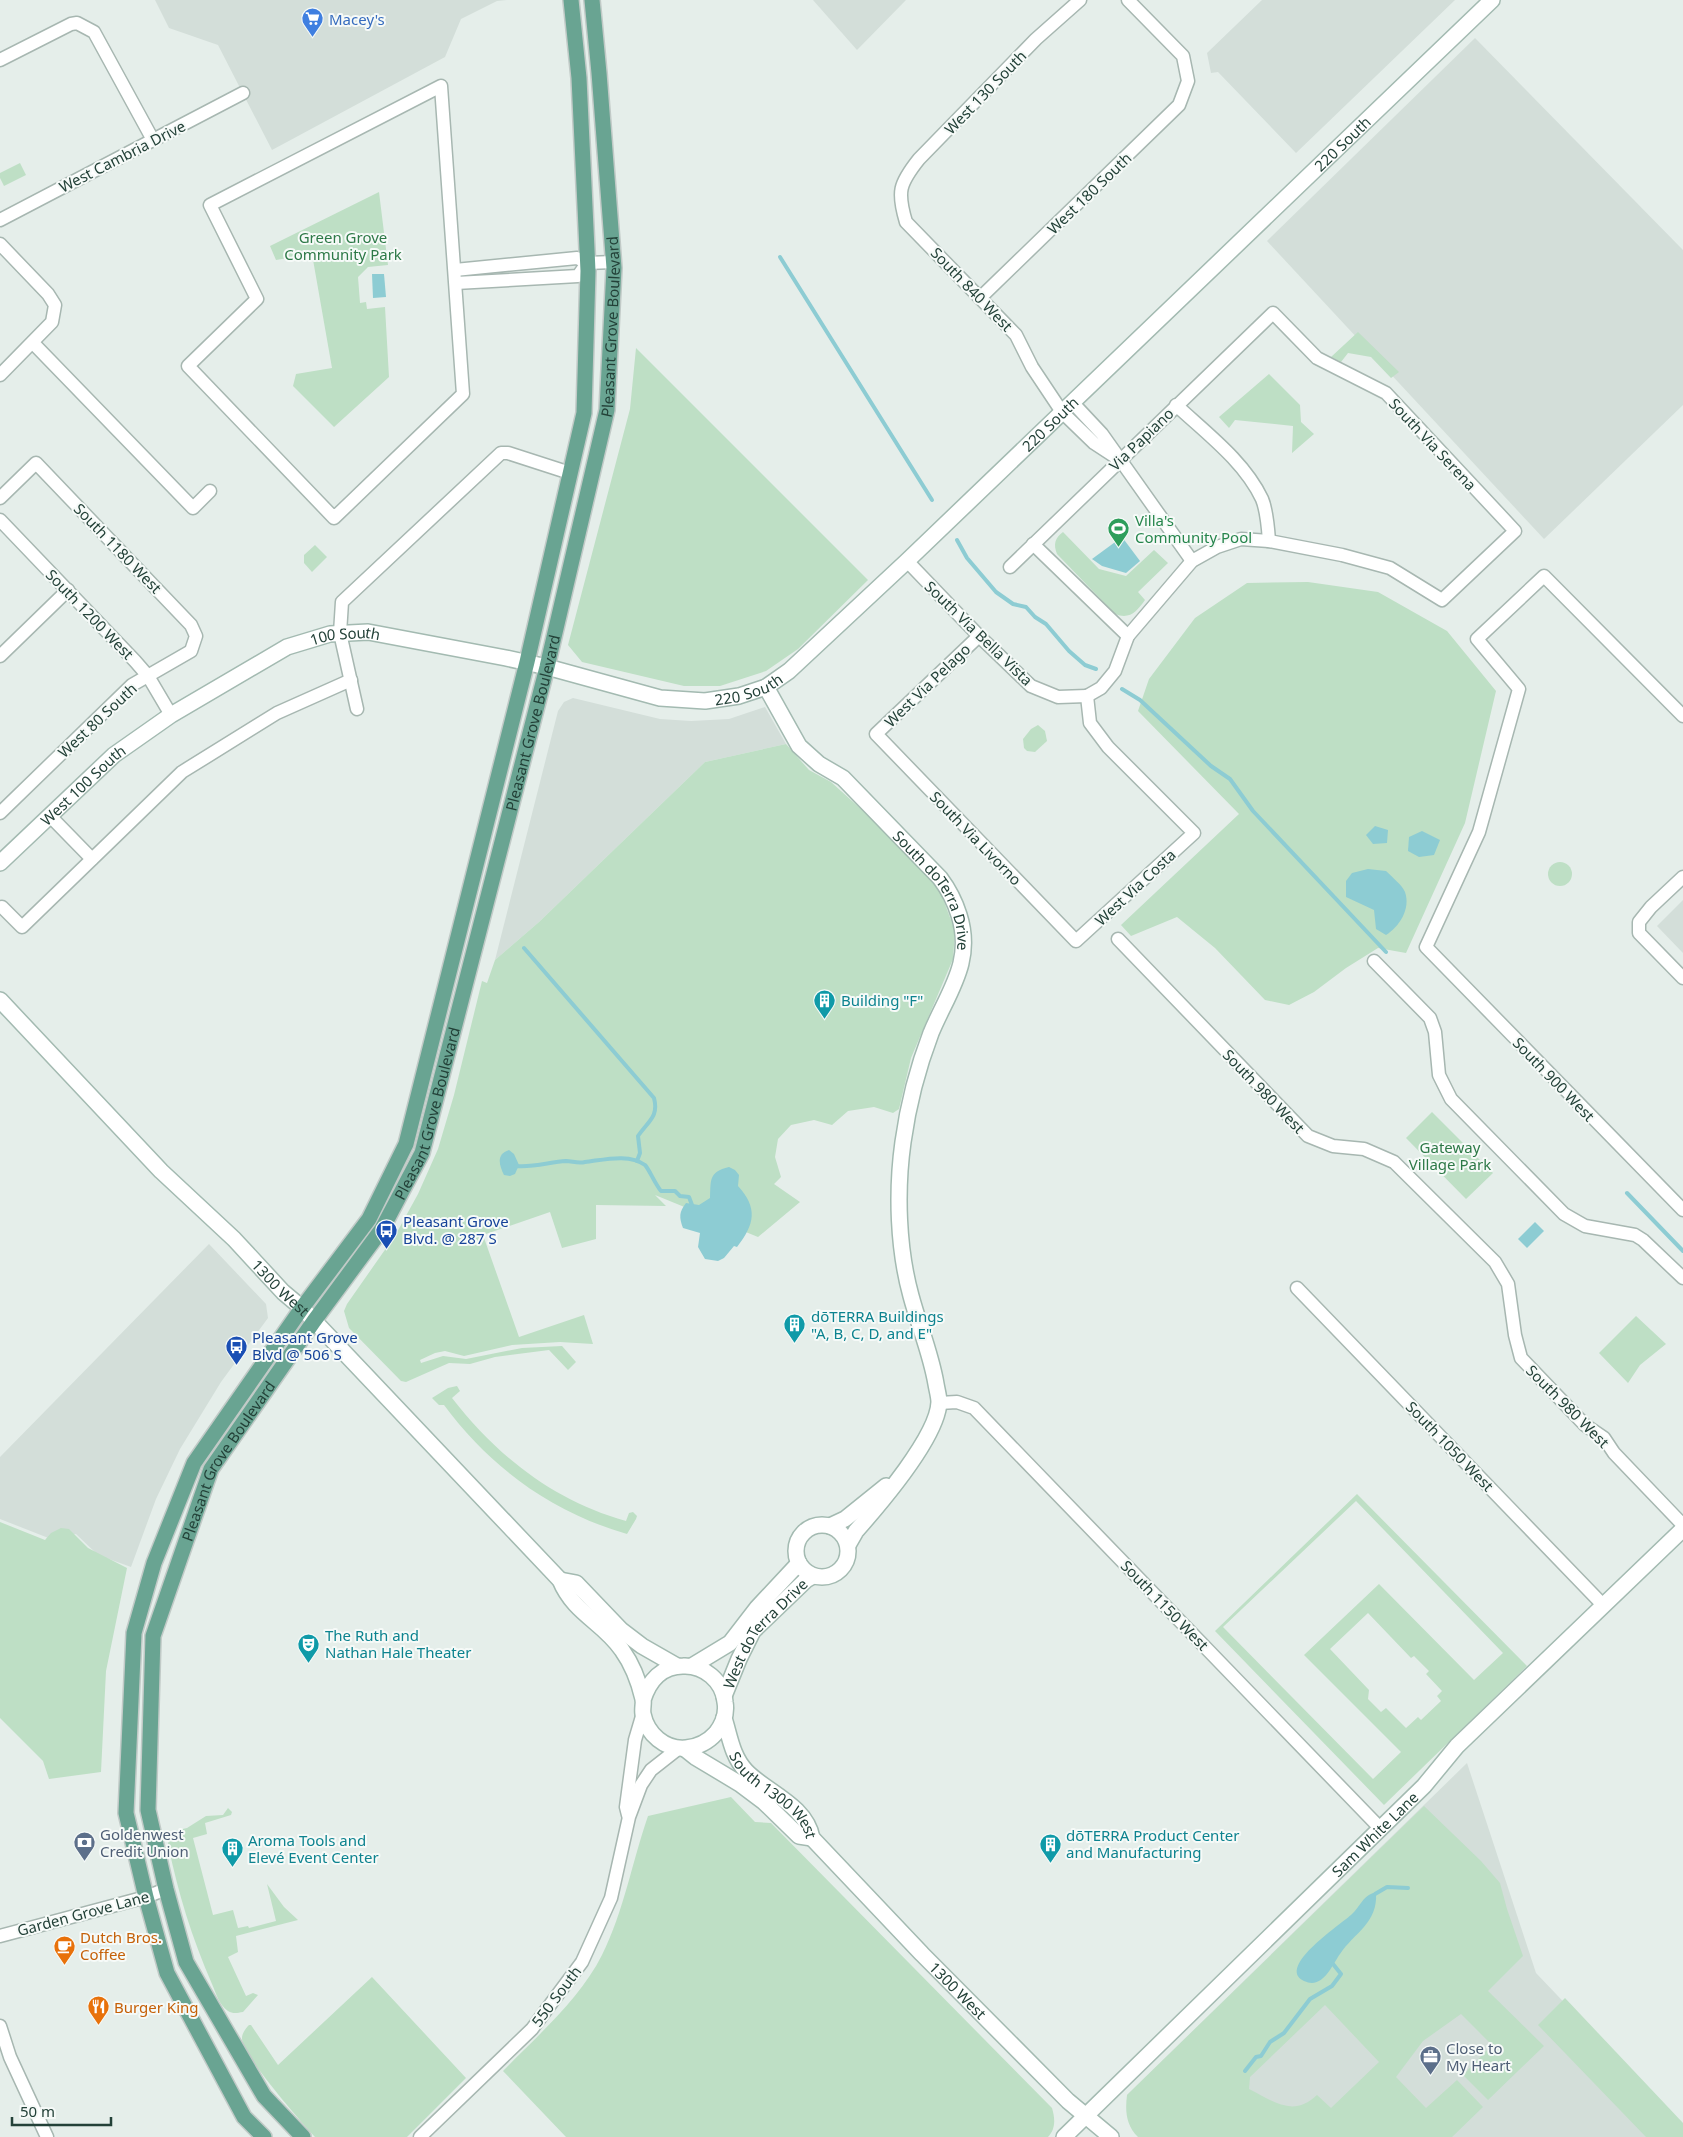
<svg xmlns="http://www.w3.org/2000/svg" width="1683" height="2137" viewBox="0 0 1683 2137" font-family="'Noto Sans',sans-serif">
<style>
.built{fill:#d3ded9}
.green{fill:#bedfc5;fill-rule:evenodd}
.water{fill:#8dccd3}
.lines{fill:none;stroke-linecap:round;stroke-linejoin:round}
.stream{stroke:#8dccd3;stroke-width:4}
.street-casing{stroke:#a7b7b1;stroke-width:15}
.secondary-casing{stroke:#a3bab1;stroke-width:18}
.primary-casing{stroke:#c1cac7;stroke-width:18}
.street{stroke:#fff;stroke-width:12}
.secondary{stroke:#fff;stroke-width:15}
.primary{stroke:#69a492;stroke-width:15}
.labels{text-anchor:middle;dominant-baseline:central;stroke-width:4;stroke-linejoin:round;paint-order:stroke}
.shop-label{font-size:15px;fill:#366cbe;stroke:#f6faf8;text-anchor:start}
.street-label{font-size:15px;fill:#234138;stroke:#f6faf8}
.park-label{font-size:15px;fill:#2d7947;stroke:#f6faf8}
.leisure-label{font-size:15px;fill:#27864d;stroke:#f6faf8;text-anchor:start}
.culture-label{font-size:15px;fill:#0d838f;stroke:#f6faf8;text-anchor:start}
.transit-label{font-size:15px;fill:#164399;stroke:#f6faf8;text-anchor:start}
.service-label{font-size:15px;fill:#4e5e75;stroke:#f6faf8;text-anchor:start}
.food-label{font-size:15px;fill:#c56008;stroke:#f6faf8;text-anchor:start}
</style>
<rect width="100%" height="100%" fill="#e5eeea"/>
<g class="built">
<path d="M155 0H507L497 1 461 19 445 57 272 150 218 45 169 28Z"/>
<path d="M813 0H906L857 50Z"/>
<path d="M1262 0H1455L1296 153 1218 72 1211 73 1207 53Z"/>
<path d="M1475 38 1683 250V405L1544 539 1267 241Z"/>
<path d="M573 698 660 719 691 721 729 719 765 707 786 744 705 762 539 922 495 960 558 711 564 702Z"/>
<path d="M1683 900V953L1657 926Z"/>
<path d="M209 1244 266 1304 268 1318 221 1382 180 1449 156 1499 131 1567 98 1555 76 1534 51 1539 0 1519V1457Z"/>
<path d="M1467 1763 1536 1973 1683 2127V2137H1148L1127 2095Z"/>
</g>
<g class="green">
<path d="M20 163 26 175 4 186 0 178V173Z"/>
<path d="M379 192 388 265 368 267 358 277 360 303 366 302 367 309 385 307 389 377 334 427 293 386 296 374 332 368 312 254 276 260 270 246Z"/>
<path d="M1358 332 1399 372 1391 378 1371 357 1348 353 1341 362 1331 357Z"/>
<path d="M636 348 868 580 798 649 766 671 720 686H684L582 662 568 645 630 409Z"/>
<path d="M1269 374 1300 405 1301 422 1314 434 1292 453 1293 426 1235 420 1229 428 1219 417Z"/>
<path d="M1063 532 1099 569 1126 576 1154 550 1168 563 1138 592 1145 600C1137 611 1130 620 1115 614L1057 554C1053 544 1055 538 1063 532Z"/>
<path d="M315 545 327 557 312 572 304 563V555Z"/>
<path d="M1308 582 1378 592 1447 631 1496 691 1465 823 1406 953 1378 948 1346 968 1314 992 1289 1005 1265 1000 1215 948 1177 917 1131 936 1121 925 1239 814 1138 711 1149 679 1195 618 1247 583Z"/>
<path d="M1038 725 1045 731 1047 741 1035 752 1027 751 1024 748 1023 739 1031 729Z"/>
<path d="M786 744 809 770 831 782 881 827 939 888 955 931 953 959 911 1058 899 1109 893 1113 874 1107 848 1111 832 1125 814 1120 791 1125 778 1139 775 1157 781 1177 774 1184 800 1202 758 1237 655 1195 666 1206 596 1205V1239L562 1248 550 1212 483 1235 519 1337 584 1315 593 1344 560 1342 512 1345 464 1356 445 1351 435 1353 420 1360 421 1363 443 1356 466 1359 522 1348 562 1346 576 1362 568 1370 549 1350 495 1357 470 1364 449 1363 406 1382 401 1381 349 1328 344 1311 347 1304 396 1234 418 1194 438 1149 454 1095 482 981 487 983 495 960 539 922 705 762Z"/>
<circle cx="1560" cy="874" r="12"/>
<path d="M1432 1112 1493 1173 1466 1199 1406 1138Z"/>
<path d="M1636 1316 1666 1344 1640 1365 1628 1383 1599 1353Z"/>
<path d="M457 1386 460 1391 452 1398C497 1456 554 1501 626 1521L629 1513 633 1512 637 1516 636 1519 627 1534C551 1512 491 1468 444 1405H439L432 1398 448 1388Z"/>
<path d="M1357 1494 1527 1666 1384 1805 1215 1631ZM1356 1501 1503 1653 1474 1680 1379 1584 1304 1655 1401 1752 1373 1779 1223 1627ZM1368 1613 1411 1658 1414 1656 1429 1671 1426 1674 1442 1691 1437 1696 1441 1701 1421 1720 1418 1717 1406 1728 1386 1708 1381 1712 1368 1699 1369 1690 1330 1649Z"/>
<path d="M0 1522 45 1540 51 1533 61 1528 69 1529 88 1548 127 1568 106 1671 101 1772 49 1779 43 1761 0 1718Z"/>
<path d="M731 1797 755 1822 771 1823 1052 2108C1055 2118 1056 2129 1048 2137H566L503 2071C537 2036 580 1999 602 1955 624 1911 632 1862 648 1816Z"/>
<path d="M1424 1806 1481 1861 1500 1883 1507 1909 1523 1956 1488 1991 1544 2046 1488 2100 1463 2075 1492 2045 1461 2014 1423 2041 1396 2077 1426 2108 1457 2080 1483 2107 1452 2137H1138C1126 2125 1125 2111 1127 2095ZM1325 2005 1379 2062 1331 2108 1317 2095C1293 2118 1273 2101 1249 2089L1250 2077Z"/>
<path d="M228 1808 232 1812 231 1815 205 1823 207 1834 193 1838 213 1915 233 1910 238 1928 248 1926 249 1928 276 1921 267 1884 284 1907 298 1920 236 1936 238 1952 228 1957 246 1996 253 1993 258 1995 243 2012C237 2013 233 2014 228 2011 219 2005 216 1993 212 1984 192 1938 178 1893 168 1844L170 1835 174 1831 187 1828 206 1816 223 1815Z"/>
<path d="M372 1977 466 2078 407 2137H315C302 2123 241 2054 242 2038 242 2033 246 2028 249 2025H251L278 2065Z"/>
<path d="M1565 1998 1683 2123V2137H1646L1538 2025Z"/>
</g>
<g class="water">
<path d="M372 274H384L386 297 373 298Z"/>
<path d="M1122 537 1140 561 1126 573 1102 566 1092 559Z"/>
<path d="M1375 826 1388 830 1387 843 1373 844 1366 835Z"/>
<path d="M1422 831 1440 840 1434 855 1419 857 1408 851 1409 837Z"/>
<path d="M1368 869 1386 871C1392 877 1402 885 1405 892 1411 909 1399 927 1386 935L1376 929 1374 910 1346 897V881L1352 873Z"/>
<path d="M509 1150 514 1154 519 1165 515 1174 510 1176 504 1175C499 1165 496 1154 509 1150Z"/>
<path d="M729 1167 735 1170 739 1175 738 1186C758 1208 755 1224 737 1247L734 1246 724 1258 718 1261 705 1259 698 1247 700 1233 683 1228C679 1217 679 1212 686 1203L699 1205 710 1198C711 1181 708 1172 729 1167Z"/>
<path d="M1535 1222 1544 1231 1527 1248 1518 1239Z"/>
<path d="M1373 1893H1376C1378 1923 1354 1933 1340 1954 1332 1965 1323 1990 1304 1981 1275 1967 1343 1923 1352 1914 1360 1907 1362 1897 1373 1893Z"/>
</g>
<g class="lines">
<g class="stream">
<path d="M780 257 932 500"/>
<path d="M957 540 967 558 996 592 1013 604 1026 607 1035 617 1046 624 1069 651 1085 665 1096 669"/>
<path d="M1122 689 1140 700 1211 766 1230 779 1253 811 1386 952"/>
<path d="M524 948 654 1098C659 1117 648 1121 638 1136L640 1153 637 1161"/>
<path d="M516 1166C532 1168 550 1162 566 1161 572 1161 578 1164 585 1162 603 1160 629 1153 645 1165 649 1169 655 1184 661 1191H675L680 1196 689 1197 692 1205"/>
<path d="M1627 1193 1683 1251"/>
<path d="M1375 1894 1387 1887 1408 1888"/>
<path d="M1245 2071 1256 2057 1261 2056 1270 2042 1284 2033 1310 1999 1332 1986 1341 1974 1333 1964"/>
</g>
<defs>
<g id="street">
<path d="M1080 0 1036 39 919 159C899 184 897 192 906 222L1016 335 1032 367 1062 412 1094 443 1120 460"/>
<path d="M0 60 71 24 77 23 94 32 153 140"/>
<path d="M441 86 463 394 334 518 188 366 257 299 210 205Z"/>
<path d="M0 220 243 93"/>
<path d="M0 244 48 294 55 305 52 322 0 375"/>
<path d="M455 270 577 258 587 263 613 262"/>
<path d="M456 283 578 276 587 263"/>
<path d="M980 298 1179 105 1188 81 1183 56 1128 0"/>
<path d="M33 343 193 508 210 491"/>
<path d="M1072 402 1102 434 1192 561"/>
<path d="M1176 405C1206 433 1244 461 1262 499 1267 511 1268 527 1269 541"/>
<path d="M0 498 36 463 191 625 196 636 191 651 132 685 0 813"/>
<path d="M0 520 135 661 148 676 171 715"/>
<path d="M1033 544 1128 636"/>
<path d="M907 561 979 636 1031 686 1058 697 1087 696"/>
<path d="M1010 567 1273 313 1317 358 1386 393 1515 531 1442 600 1390 568 1342 555 1269 541 1241 539 1217 547 1192 561 1128 636 1115 671 1101 688 1087 696"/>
<path d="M979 636 876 734 1076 941 1194 833 1108 747 1090 723 1087 696"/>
<path d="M0 656 68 590"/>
<path d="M357 709 340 633 342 602 501 453H508L570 473"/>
<path d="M1683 716 1544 576 1477 639 1519 689 1479 832 1426 947 1683 1210"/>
<path d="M50 816 92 859"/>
<path d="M1683 877 1651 907 1639 922V933L1683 978"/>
<path d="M2 907 22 927 182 772 277 713 351 680"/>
<path d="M1118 939 1308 1136 1333 1146 1364 1149 1394 1162 1495 1262 1508 1284 1515 1335 1521 1358 1585 1425 1604 1438 1614 1453 1683 1525"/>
<path d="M1374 961 1430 1018 1435 1032 1439 1075 1451 1099 1564 1214 1585 1226 1635 1235 1643 1240 1683 1278"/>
<path d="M1297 1288 1603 1605"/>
<path d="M939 1403 957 1402 974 1408 1381 1829"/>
<path d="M628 1815 626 1807 635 1740 643 1713"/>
<path d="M0 1936 146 1897 166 1889"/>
<path d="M0 2026 10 2057 47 2137"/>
<path d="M420 2137 532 2029 582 1962 611 1898 629 1817 641 1785 651 1770 679 1748"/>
</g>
<g id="secondary">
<path id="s1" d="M766 687 799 746 819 764 843 778 940 878C949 890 955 902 959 915 974 962 948 992 931 1033 918 1067 908 1106 903 1142 896 1192 898 1249 911 1296 919 1326 931 1354 936 1384 937 1390 939 1397 939 1402 938 1436 879 1505 856 1531L848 1545"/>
<path id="s2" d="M0 863 114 755 171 715 287 647 330 634 368 632 506 658 547 667 660 698 705 701 739 696 766 687 789 671 907 561 1492 0"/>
<path id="s3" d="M0 1000 161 1171 234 1239 283 1292 302 1308 560 1580C574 1614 603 1622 622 1650 632 1664 639 1682 643 1699 644 1703 642 1709 643 1714 647 1734 665 1750 686 1748 698 1747 708 1742 716 1733 723 1724 727 1713 725 1702 723 1681 704 1665 683 1666 662 1666 649 1681 643 1700"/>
<circle cx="822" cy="1551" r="26"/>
<path d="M830 1526 845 1519 886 1486"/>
<path d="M560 1580 576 1583 621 1630 642 1646 677 1666"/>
<path d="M692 1666 730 1643 757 1608 799 1563"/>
<path id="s4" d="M724 1696 739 1659 753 1631 806 1580 813 1576"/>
<path id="s5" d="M724 1718C730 1737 732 1756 746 1771 766 1792 806 1805 812 1838"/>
<path d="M685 1749 695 1757 740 1784 764 1802 799 1836 812 1838"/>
<path id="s6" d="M812 1838 922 1954 1068 2101 1111 2137"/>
<path id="s7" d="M1064 2137 1424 1786 1457 1746 1683 1529"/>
</g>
<g id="primary">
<path d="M264 2137 244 2117 167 1973 146 1897 126 1813 134 1633 154 1563 194 1463 302 1308 369 1219 406 1144 527 662 584 413 588 271 579 78 571 0"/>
<path id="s8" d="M303 2137 264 2096 186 1962 166 1889 148 1810 153 1636 211 1469 314 1321 382 1229 422 1153 547 667 607 410 614 268 599 73 592 0"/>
</g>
</defs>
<use href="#street" class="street-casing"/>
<use href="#secondary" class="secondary-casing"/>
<use href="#primary" class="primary-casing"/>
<use href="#street" class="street"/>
<use href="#secondary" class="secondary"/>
<use href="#primary" class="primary"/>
</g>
<defs>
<symbol id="supermarket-pin" viewBox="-11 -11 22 30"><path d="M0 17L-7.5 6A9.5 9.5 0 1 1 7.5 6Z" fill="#3f7fe0" stroke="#f6faf8"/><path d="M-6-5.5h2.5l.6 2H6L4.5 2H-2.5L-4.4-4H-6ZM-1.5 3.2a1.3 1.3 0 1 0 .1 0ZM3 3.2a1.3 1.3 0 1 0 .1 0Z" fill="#fff"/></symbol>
<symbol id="stadium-pin" viewBox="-11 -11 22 30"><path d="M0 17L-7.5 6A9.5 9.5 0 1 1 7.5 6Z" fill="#2e9e5b" stroke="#f6faf8"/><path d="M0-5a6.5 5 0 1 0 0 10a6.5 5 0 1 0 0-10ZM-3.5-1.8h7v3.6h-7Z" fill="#fff"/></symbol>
<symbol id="building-pin" viewBox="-11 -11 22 30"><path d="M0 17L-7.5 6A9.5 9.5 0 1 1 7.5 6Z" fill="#0f9aa8" stroke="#f6faf8"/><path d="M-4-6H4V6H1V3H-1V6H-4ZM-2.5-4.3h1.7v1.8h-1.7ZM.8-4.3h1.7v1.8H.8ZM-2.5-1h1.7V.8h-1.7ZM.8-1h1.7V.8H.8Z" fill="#fff"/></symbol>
<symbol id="bus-pin" viewBox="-11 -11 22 30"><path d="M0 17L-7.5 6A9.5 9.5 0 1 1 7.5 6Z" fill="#1a4fb4" stroke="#f6faf8"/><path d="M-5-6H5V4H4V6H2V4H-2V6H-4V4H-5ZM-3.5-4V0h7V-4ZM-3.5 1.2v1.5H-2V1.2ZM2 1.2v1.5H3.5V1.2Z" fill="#fff"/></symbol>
<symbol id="theatre-pin" viewBox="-11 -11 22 30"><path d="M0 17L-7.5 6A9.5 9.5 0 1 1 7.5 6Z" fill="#0f9aa8" stroke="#f6faf8"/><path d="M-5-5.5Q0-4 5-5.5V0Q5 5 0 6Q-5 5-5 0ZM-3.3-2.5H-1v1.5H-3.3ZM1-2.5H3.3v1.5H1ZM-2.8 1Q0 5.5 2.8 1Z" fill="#fff"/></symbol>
<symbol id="bank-pin" viewBox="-11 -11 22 30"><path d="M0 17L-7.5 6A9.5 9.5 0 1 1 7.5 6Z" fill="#5c6f8a" stroke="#f6faf8"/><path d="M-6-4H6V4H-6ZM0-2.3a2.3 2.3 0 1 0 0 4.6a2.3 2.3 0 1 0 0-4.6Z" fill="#fff"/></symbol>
<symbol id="cafe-pin" viewBox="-11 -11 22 30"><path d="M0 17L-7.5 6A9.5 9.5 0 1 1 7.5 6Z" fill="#e8710a" stroke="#f6faf8"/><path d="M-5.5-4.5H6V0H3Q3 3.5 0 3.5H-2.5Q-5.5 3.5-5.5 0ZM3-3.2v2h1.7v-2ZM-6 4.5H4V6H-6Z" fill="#fff"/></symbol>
<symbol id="restaurant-pin" viewBox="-11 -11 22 30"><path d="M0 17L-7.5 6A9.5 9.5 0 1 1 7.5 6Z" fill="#e8710a" stroke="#f6faf8"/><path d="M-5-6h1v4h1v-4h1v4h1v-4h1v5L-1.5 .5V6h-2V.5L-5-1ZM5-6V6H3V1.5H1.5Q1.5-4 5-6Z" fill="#fff"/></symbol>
<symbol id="office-pin" viewBox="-11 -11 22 30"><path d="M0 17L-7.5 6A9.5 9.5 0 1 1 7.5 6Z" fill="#5c6f8a" stroke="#f6faf8"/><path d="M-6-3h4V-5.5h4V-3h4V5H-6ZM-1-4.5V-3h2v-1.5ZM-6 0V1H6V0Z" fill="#fff"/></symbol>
</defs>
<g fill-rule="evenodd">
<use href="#supermarket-pin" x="300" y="6" width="25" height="34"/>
<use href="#stadium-pin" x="1106" y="516" width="25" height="34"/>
<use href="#building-pin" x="812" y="988" width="25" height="34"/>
<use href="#bus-pin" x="374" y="1218" width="25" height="34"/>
<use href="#building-pin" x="782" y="1312" width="25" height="34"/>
<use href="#bus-pin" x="224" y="1334" width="25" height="34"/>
<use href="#theatre-pin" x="296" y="1632" width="25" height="34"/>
<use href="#bank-pin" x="72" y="1830" width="25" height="34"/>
<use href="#building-pin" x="1038" y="1832" width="25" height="34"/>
<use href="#building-pin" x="220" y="1836" width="25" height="34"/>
<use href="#cafe-pin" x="52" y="1934" width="25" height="34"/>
<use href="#restaurant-pin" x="86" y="1994" width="25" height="34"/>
<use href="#office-pin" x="1418" y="2044" width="25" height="34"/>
</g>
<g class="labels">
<g class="shop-label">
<text x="329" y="19">Macey's</text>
</g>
<g class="street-label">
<text transform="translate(985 92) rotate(-46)">West 130 South</text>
<text stroke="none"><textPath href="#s2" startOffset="1644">220 South</textPath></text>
<text transform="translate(122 156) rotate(-27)">West Cambria Drive</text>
<text transform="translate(1089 193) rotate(-44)">West 180 South</text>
<text transform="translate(972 289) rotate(46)">South 840 West</text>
<text stroke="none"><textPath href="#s8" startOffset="1949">Pleasant Grove Boulevard</textPath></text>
<text stroke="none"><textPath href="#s2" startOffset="1239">220 South</textPath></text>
<text transform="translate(1141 439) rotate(-44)">Via Papiano</text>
<text transform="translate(1433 444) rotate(47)">South Via Serena</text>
<text transform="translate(118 548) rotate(46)">South 1180 West</text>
<text transform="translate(90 614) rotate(46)">South 1200 West</text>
<text transform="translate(979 633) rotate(44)">South Via Bella Vista</text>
<text stroke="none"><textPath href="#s2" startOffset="421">100 South</textPath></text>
<text transform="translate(927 685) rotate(-44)">West Via Pelago</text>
<text stroke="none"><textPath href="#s2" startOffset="834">220 South</textPath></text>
<text transform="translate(97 720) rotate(-43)">West 80 South</text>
<text stroke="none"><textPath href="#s8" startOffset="1544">Pleasant Grove Boulevard</textPath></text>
<text stroke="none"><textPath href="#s2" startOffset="114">West 100 South</textPath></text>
<text transform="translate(976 838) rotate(46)">South Via Livorno</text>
<text transform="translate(1135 887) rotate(-43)">West Via Costa</text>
<text stroke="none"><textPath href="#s1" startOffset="269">South doTerra Drive</textPath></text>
<text transform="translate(1554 1079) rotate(46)">South 900 West</text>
<text transform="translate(1264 1091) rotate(46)">South 980 West</text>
<text stroke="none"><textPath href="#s8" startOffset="1139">Pleasant Grove Boulevard</textPath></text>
<text stroke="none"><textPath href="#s3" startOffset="402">1300 West</textPath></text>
<text transform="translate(1568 1406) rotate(45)">South 980 West</text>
<text transform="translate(1450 1446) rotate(46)">South 1050 West</text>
<text stroke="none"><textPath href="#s8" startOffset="734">Pleasant Grove Boulevard</textPath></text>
<text transform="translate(1165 1605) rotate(46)">South 1150 West</text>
<text stroke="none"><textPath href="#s4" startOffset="76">West doTerra Drive</textPath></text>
<text stroke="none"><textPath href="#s5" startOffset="95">South 1300 West</textPath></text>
<text stroke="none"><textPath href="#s7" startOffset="434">Sam White Lane</textPath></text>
<text transform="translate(83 1913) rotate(-15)">Garden Grove Lane</text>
<text stroke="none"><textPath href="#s6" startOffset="211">1300 West</textPath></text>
<text transform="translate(556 1996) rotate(-53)">550 South</text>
</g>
<g class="park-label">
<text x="343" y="237">Green Grove<tspan x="343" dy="17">Community Park</tspan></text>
<text x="1450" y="1147">Gateway<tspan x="1450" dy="17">Village Park</tspan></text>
</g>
<g class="leisure-label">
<text x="1135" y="520">Villa's<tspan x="1135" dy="17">Community Pool</tspan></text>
</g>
<g class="culture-label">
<text x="841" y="1000">Building "F"</text>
<text x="811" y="1316">dōTERRA Buildings<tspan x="811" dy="17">"A, B, C, D, and E"</tspan></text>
<text x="325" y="1635">The Ruth and<tspan x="325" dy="17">Nathan Hale Theater</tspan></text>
<text x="1066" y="1835">dōTERRA Product Center<tspan x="1066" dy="17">and Manufacturing</tspan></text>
<text x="248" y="1840">Aroma Tools and<tspan x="248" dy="17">Elevé Event Center</tspan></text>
</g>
<g class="transit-label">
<text x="403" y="1221">Pleasant Grove<tspan x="403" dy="17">Blvd. @ 287 S</tspan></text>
<text x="252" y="1337">Pleasant Grove<tspan x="252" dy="17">Blvd @ 506 S</tspan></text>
</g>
<g class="service-label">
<text x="100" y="1834">Goldenwest<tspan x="100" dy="17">Credit Union</tspan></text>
<text x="1446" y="2048">Close to<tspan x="1446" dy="17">My Heart</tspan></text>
</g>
<g class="food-label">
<text x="80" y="1937">Dutch Bros.<tspan x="80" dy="17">Coffee</tspan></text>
<text x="114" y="2007">Burger King</text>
</g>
</g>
<path d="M12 2117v8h99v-8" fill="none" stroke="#234138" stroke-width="2.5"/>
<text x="20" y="2117" font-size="15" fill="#234138" stroke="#f6faf8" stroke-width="4" paint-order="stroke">50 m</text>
</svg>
